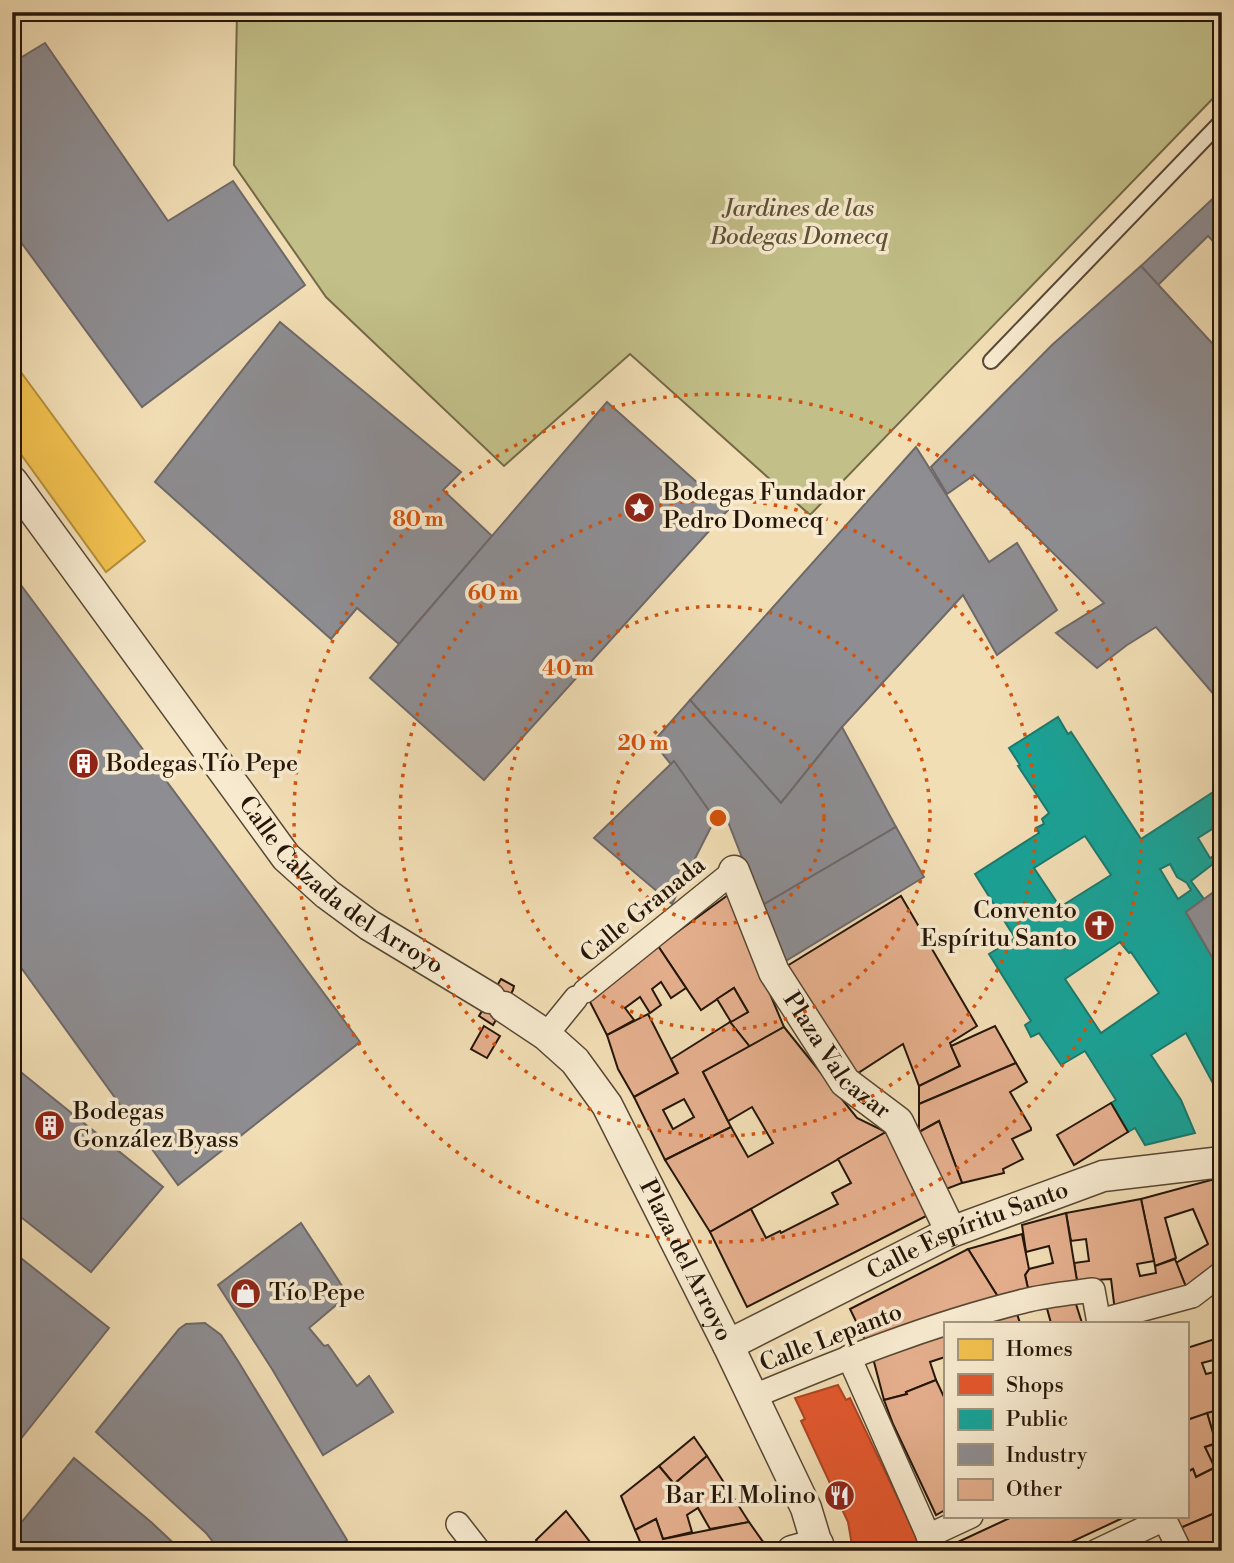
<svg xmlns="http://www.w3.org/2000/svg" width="1234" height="1563" viewBox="0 0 1234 1563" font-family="'Libre Bodoni',serif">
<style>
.green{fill:#c2bf88;stroke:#746a48;stroke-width:2}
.homes{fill:#f2c14e;stroke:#b48e39;stroke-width:2}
.shops{fill:#e4572e;stroke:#ab4423;stroke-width:2}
.public{fill:#17a398;stroke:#1b796d;stroke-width:2;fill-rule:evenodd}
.industry{fill:#8d8d92;stroke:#6e6969;stroke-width:2}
.building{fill:#e5af8d;stroke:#251609;stroke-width:2;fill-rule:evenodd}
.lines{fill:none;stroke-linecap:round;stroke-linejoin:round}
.service-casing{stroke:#584834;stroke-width:18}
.pedestrian-casing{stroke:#584834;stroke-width:26}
.minor-casing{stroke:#584834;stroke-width:33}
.service{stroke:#f7eacf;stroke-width:14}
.pedestrian{stroke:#f7eacf;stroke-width:23}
.minor{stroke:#f7eacf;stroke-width:30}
.ring{fill:none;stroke:#d4520c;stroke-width:3.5;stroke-dasharray:3.5 7}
.labels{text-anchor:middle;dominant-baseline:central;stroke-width:7;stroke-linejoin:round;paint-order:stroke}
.park-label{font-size:24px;font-style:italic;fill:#5c5135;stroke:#f7eacf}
.poi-label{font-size:24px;fill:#251609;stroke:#f7eacf;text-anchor:start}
.street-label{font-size:24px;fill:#251609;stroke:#f7eacf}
.centre{fill:#d4520c;stroke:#f7eacf;stroke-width:3.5}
.ring-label{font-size:21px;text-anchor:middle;font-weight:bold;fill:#d4520c;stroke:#f7eacf;stroke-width:7;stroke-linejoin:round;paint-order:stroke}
</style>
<rect width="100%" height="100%" fill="#f2deb5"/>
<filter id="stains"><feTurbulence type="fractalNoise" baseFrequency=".00286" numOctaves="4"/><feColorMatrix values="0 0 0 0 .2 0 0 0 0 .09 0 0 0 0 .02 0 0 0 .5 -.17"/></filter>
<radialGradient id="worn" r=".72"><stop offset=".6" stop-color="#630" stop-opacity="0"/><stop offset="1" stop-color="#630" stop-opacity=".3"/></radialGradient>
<path class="green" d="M237 12H1222V89L810 515 630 354 504 466 326 297 234 165Z"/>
<path class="homes" d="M12 360 145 541 106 572 12 442Z"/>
<path class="shops" d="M838 1385 846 1400 850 1398 923 1551H853L848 1522 801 1421 805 1419 795 1398Z"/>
<path class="public" d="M1058 717 1068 734 1071 732 1141 839 1221 787 1222 789V823L1198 838 1210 858 1222 851V857L1191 881 1204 899 1186 912 1222 974V1100L1186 1033 1151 1055 1181 1100 1195 1133 1145 1145 1135 1128 1128 1132 1111 1103 1116 1100 1085 1051 1061 1065 1039 1033 1031 1037 1025 1025 1031 1021 989 954 1015 938 975 874 1039 833 1036 828 1044 824 1042 819 1049 813 1018 766 1020 765 1009 748ZM1085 836 1111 875 1060 907 1034 868ZM1170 864 1177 877 1187 883 1191 890 1178 899 1160 869ZM1120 942 1129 953 1131 952 1159 993 1101 1033 1065 979Z"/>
<g class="industry">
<path d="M45 43 168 221 233 181 305 285 142 407 12 230V63Z"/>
<path d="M1222 190V250L1208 236 1158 285 1141 266Z"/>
<path d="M1141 266 1222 354V704L1156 627 1127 645 1097 668 1056 633 1104 603 974 475 947 494 931 467 1052 345Z"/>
<path d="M280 322 461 472 443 490 492 536 399 644 357 608 331 639 155 482Z"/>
<path d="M607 402 728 510 484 780 370 678Z"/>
<path d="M916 447 989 562 1017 543 1057 610 997 655 963 595 842 727 781 803 690 700Z"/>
<path d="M12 573 360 1042 178 1185 12 955Z"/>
<path d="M690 700 781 803 842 727 896 827 761 906 723 809 715 819 653 742Z"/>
<path d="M674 761 715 819 672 904 594 838Z"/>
<path d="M896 827 924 877 784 962 761 906Z"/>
<path d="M1222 886V974L1186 912Z"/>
<path d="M12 1065 163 1187 91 1272 12 1210Z"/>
<path d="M301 1223 348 1295 309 1328 324 1346 328 1345 357 1386 369 1376 393 1412 323 1455 272 1369 218 1285Z"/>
<path d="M12 1251 109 1328 12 1450Z"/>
<path d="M205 1323 221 1335 238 1361 347 1540 332 1551H220L206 1533 96 1432 179 1329 186 1324Z"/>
<path d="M74 1458 151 1522 182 1551H12V1534Z"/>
</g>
<g class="building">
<path d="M728 895 784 1027 750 1047 730 1022 748 1012 734 988 701 1010 658 946Z"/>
<path d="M901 896 977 1026 950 1043 960 1066 919 1086 903 1044 855 1075 787 966Z"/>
<path d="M658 946 686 988 671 998 661 982 652 989 661 1005 650 1013 640 997 625 1008 634 1020 607 1035 588 998Z"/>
<path d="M501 979 514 986 513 990 493 1025 479 1016Z"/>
<path d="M734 988 748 1012 731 1022 717 999Z"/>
<path d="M648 1014 678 1073 634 1097 618 1069 607 1035Z"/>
<path d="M730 1022 750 1047 703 1072 731 1127 665 1160 634 1097 678 1073 671 1059ZM684 1099 694 1117 673 1129 663 1110Z"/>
<path d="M484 1026 500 1036 487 1058 471 1049Z"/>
<path d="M995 1026 1016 1063 919 1104V1086L960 1066 951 1046Z"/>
<path d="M784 1027 857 1118 886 1132 710 1232 665 1160 731 1127 748 1157 773 1143 752 1107 728 1121 703 1072Z"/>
<path d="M1016 1063 1027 1082 1010 1092 1031 1128V1130L1012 1139 1023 1159 1003 1169 1004 1173 962 1183 939 1121 919 1132V1104Z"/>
<path d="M1111 1103 1128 1132 1074 1165 1057 1135Z"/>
<path d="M939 1121 962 1183 941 1191 919 1132Z"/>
<path d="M886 1132 932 1213 747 1307 710 1232 751 1209 766 1238 780 1231 781 1233 838 1204 832 1193 851 1183 838 1159Z"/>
<path d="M1222 1177V1262L1188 1292 1176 1263 1208 1244 1193 1209 1165 1218 1176 1258 1155 1266 1141 1199Z"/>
<path d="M1141 1199 1154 1261 1137 1264 1140 1276 1156 1273 1155 1266 1175 1259 1188 1292 1115 1311 1111 1279 1077 1281 1074 1263 1089 1261 1086 1239 1071 1241 1066 1213Z"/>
<path d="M1066 1213 1077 1281 1029 1293 1025 1275 1029 1269 1053 1263 1049 1246 1026 1252 1022 1225Z"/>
<path d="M1022 1234 1029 1269 1025 1275 1029 1293 1000 1300 968 1249Z"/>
<path d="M968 1249 1000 1300 867 1344 850 1309Z"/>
<path d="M1075 1301 1082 1323H1051L1046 1305Z"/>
<path d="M1016 1311 1020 1323H999L998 1315Z"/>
<path d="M945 1329V1357L930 1362 936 1380 906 1392 907 1394 884 1400 873 1358Z"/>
<path d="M1218 1338 1221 1358 1202 1363 1206 1374 1222 1370V1384L1219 1385 1222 1409 1187 1420V1348Z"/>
<path d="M936 1380 945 1399V1510L936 1515 893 1424 884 1400 907 1394 906 1392Z"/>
<path d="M1222 1409V1442L1216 1443 1207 1413Z"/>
<path d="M1207 1413 1216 1443 1205 1447 1216 1467 1196 1477 1193 1469 1187 1472V1420Z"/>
<path d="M694 1437 707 1456 674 1484 659 1466Z"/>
<path d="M1222 1442V1483L1205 1447Z"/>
<path d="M707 1456 749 1522 710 1529 698 1508 687 1515 692 1532 663 1539 656 1519 635 1530 621 1496 659 1466 674 1484Z"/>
<path d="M1216 1467 1222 1483V1510L1178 1529 1172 1516H1187V1472L1193 1469 1196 1477Z"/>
<path d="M1222 1510V1551H1191L1178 1529Z"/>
<path d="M566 1511 597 1551H544L536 1540Z"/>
<path d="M1014 1516H1127L1052 1551H947L945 1548Z"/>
<path d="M656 1519 663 1539 749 1522 766 1546 749 1551H644L635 1530Z"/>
</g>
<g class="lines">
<defs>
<path id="service" d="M991 361 1222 121"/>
<g id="pedestrian">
<path d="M585 991 734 871"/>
<path d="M546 1035 576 998"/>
<path d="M1099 1321 1192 1296 1222 1273"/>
<path d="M849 1357 935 1551"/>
<path d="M752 1397C841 1360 930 1324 1024 1301 1046 1295 1070 1293 1093 1290L1099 1323"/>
<path d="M1163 1516 1180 1551"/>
<path d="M458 1524 479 1551"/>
<path d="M928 1536 971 1516"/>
<path d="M1097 1551 1164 1519"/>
</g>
<g id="minor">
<path id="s1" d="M12 481 286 857 327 894 369 925 490 998"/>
<path id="s2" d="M734 871 774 972 845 1082 898 1122 951 1232"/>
<path id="s3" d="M504 1007 546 1035 575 1061 607 1105 728 1345 806 1508 819 1551"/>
<path id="s4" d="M728 1345 951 1232 1103 1176 1222 1162"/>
<path d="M792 1551 818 1544"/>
</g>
</defs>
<use href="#service" class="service-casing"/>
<use href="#pedestrian" class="pedestrian-casing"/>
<use href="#minor" class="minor-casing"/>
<use href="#service" class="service"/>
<use href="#pedestrian" class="pedestrian"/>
<use href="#minor" class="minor"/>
</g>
<g class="ring">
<circle cx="718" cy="818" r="106"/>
<circle cx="718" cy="818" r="212"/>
<circle cx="718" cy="818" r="318"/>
<circle cx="718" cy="818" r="424"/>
</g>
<defs>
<symbol id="sight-disc" viewBox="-11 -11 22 22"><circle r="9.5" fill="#8f2418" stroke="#f7eacf"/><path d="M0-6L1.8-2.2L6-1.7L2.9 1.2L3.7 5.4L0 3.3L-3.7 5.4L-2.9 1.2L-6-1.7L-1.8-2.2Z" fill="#fff"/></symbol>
<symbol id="building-disc" viewBox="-11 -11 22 22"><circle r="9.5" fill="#8f2418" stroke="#f7eacf"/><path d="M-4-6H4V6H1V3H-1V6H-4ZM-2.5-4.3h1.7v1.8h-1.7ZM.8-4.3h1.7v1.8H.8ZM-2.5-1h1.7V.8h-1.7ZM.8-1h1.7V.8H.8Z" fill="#fff"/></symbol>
<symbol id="church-disc" viewBox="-11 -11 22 22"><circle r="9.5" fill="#8f2418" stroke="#f7eacf"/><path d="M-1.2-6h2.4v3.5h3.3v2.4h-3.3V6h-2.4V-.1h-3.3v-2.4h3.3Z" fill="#fff"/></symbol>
<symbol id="shop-disc" viewBox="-11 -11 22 22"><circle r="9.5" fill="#8f2418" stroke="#f7eacf"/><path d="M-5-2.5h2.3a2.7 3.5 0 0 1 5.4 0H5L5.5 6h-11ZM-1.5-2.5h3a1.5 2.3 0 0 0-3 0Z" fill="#fff"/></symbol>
<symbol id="restaurant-disc" viewBox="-11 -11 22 22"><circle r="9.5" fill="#8f2418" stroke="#f7eacf"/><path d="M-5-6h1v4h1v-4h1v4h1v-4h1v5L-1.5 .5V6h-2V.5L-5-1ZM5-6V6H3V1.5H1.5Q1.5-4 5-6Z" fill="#fff"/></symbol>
</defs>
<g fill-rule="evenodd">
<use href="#sight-disc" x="622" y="490" width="35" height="35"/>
<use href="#building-disc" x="66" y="746" width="35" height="35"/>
<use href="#church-disc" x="1082" y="908" width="35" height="35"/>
<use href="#building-disc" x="32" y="1108" width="35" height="35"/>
<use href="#shop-disc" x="228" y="1276" width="35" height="35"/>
<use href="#restaurant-disc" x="822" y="1478" width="35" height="35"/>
</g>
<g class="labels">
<g class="park-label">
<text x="799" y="209">Jardines de las<tspan x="799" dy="28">Bodegas Domecq</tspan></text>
</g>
<g class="poi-label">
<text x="663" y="493">Bodegas Fundador<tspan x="663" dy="28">Pedro Domecq</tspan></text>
<text x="106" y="764">Bodegas Tío Pepe</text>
<text x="1077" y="911" text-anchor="end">Convento<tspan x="1077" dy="28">Espíritu Santo</tspan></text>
<text x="73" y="1112">Bodegas<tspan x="73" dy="28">González Byass</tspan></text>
<text x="269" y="1293">Tío Pepe</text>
<text x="816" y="1496" text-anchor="end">Bar El Molino</text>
</g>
<g class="street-label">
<text stroke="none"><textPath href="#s1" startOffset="525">Calle Calzada del Arroyo</textPath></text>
<text transform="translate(643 910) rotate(-39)">Calle Granada</text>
<text stroke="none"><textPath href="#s2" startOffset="214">Plaza Valcazar</textPath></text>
<text stroke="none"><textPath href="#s4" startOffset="266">Calle Espíritu Santo</textPath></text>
<text stroke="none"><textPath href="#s3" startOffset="318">Plaza del Arroyo</textPath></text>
<text transform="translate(831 1338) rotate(-21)">Calle Lepanto</text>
</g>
</g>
<circle cx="718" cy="818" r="10" class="centre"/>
<g class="ring-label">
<text x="418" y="526">80 m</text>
<text x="493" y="600">60 m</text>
<text x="568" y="675">40 m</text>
<text x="643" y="750">20 m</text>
</g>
<rect width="1234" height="1563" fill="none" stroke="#f2deb5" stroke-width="42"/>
<rect x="14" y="14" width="1206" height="1535" fill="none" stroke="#251609" stroke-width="3.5"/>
<rect x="21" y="21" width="1192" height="1521" fill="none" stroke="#251609" stroke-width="2"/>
<rect x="944" y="1322" width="245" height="196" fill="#f7eacf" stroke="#a39580" stroke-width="2"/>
<rect x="958" y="1339" width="35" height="21" fill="#f2c14e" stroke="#a39580" stroke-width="2"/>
<text x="1006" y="1356" font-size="21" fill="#251609">Homes</text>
<rect x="958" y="1374" width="35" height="21" fill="#e4572e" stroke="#a39580" stroke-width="2"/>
<text x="1006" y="1392" font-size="21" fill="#251609">Shops</text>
<rect x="958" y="1409" width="35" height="21" fill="#17a398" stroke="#a39580" stroke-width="2"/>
<text x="1006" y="1426" font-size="21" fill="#251609">Public</text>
<rect x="958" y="1444" width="35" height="21" fill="#8d8d92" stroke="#a39580" stroke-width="2"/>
<text x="1006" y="1462" font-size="21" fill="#251609">Industry</text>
<rect x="958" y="1479" width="35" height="21" fill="#e5af8d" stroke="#a39580" stroke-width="2"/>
<text x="1006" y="1496" font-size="21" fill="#251609">Other</text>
<rect width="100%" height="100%" filter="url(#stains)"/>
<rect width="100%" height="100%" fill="url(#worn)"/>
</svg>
